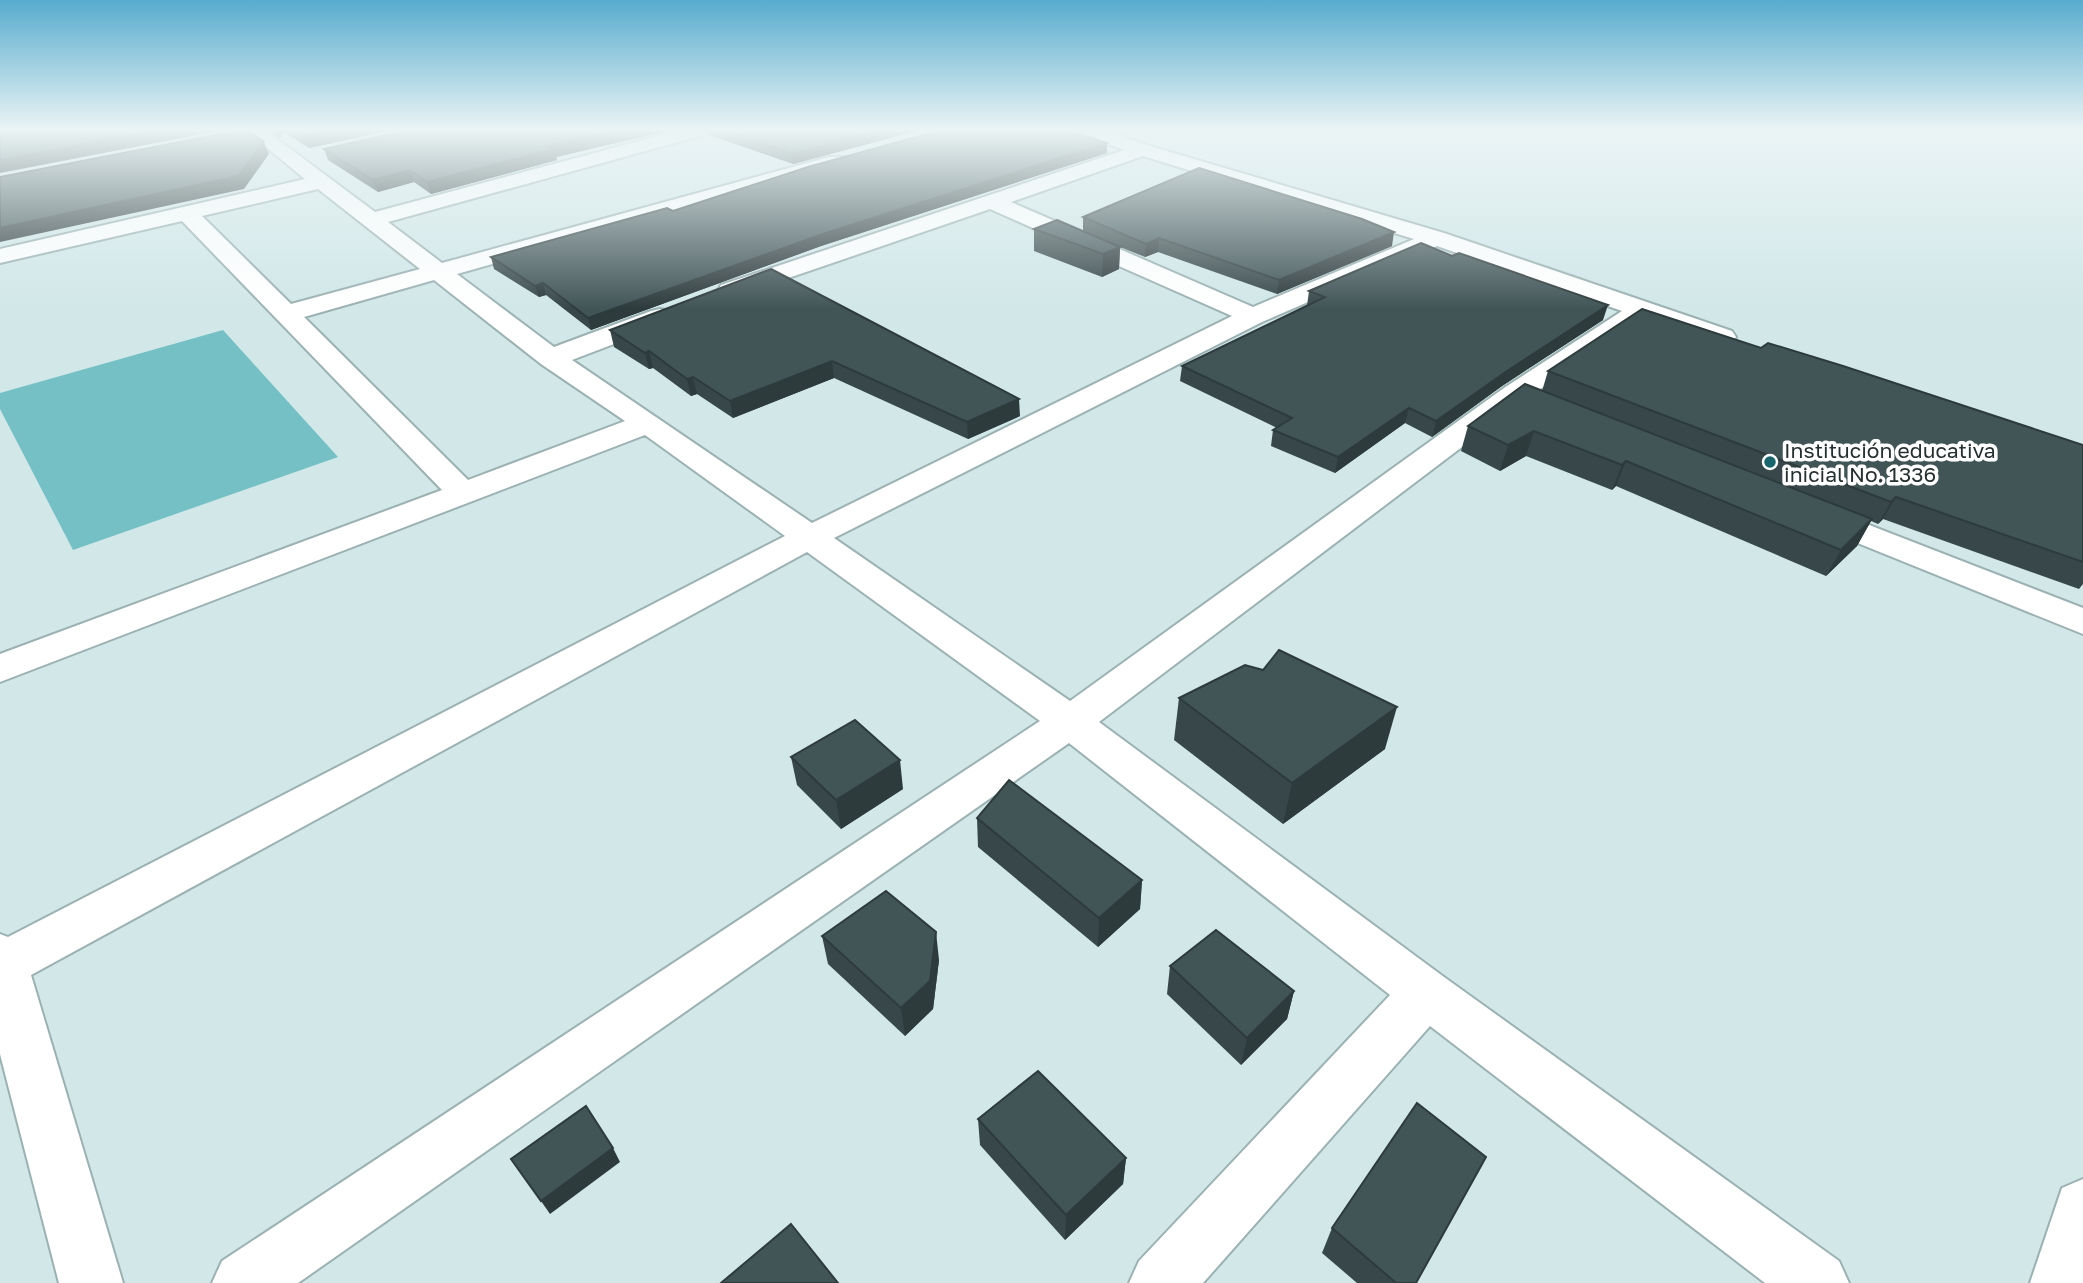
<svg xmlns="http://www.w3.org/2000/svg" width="2083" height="1283" viewBox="0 0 2083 1283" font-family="'Golos Text',sans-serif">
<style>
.green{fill:#74c0c5}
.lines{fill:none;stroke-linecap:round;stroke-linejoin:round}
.street-casing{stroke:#9bb1b2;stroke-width:4}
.street{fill:#fff;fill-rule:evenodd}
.wall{fill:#38484a}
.shaded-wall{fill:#2e3b3c}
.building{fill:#415456;stroke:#2e3b3c;stroke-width:2}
.poi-dot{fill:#18666b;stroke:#fff;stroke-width:2.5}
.labels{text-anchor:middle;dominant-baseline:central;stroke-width:7;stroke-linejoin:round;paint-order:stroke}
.poi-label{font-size:21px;fill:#273030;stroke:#fff;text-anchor:start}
</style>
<rect width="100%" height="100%" fill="#d1e7e8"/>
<path class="green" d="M223 330 338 457 73 550 0 409V393Z"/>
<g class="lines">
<defs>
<g id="street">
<path d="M245 130H265L375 212 680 130H709L707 134 388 222 442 263 829 157H843L846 161 843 165 457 274 554 347 651 311 660 309 669 311 673 317 669 323 572 360 812 523 1232 316 990 209 739 295 730 297 721 295 718 290 721 285 1124 150 1081 134 1079 130H1105L1150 146 1444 233 1732 331 1736 337 1732 343 1723 345 1645 319 1524 400 1099 722 1444 977 1839 1261 1849 1283H1765L1430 1026 1203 1283H1129L1139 1261 1390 995 1069 743 298 1283H212L222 1261 1040 721 807 552 31 975 123 1283H59L0 1054V934L8 937 785 536 645 435 0 682V654L442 490 182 221 0 263V249L305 179ZM1143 156 1414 239 1253 307 1011 202ZM318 189 420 269 291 304 202 216ZM1437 246 1622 311 1504 388 1070 701 834 538 1262 322ZM434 280 541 364 625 421 468 480 304 317Z"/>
<path d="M1815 504 2083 608V634L1803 521 1798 514 1803 507Z"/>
<path d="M2083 1179V1283H2030L2062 1188Z"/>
</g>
</defs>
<use href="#street" class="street-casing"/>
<use href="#street" class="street"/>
</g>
<g class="wall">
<path d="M268 130H392L309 148 284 132 280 138Z"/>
<path d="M409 130H671L556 157 557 160 431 194 414 182 378 192 328 160 324 149Z"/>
<path d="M708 130H920L793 164 709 135Z"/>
<path d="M1107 143V153L821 246 591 330 546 295 539 297 494 269 491 257 673 211Z"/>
<path d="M1083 217 1392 246 1277 294 1158 252 1145 257 1120 247 1119 269 1102 277 1034 251V229L1083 231Z"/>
<path d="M771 269 1020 416 968 439 834 378 733 418 697 394 691 396 653 368 649 369 614 347 610 330Z"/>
<path d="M1309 291 1603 320 1502 386 1432 437 1405 423 1335 473 1271 446 1273 430 1277 428 1180 381 1182 366 1307 306Z"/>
<path d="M1761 348 2083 445V584L2079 589 1883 519 1878 524 1871 521 1857 546 1826 576 1616 486 1612 490 1526 456 1500 471 1461 451 1468 426 1542 391 1548 371Z"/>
<path d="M1179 698 1385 749 1283 824 1174 740Z"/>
<path d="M791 757 903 789 841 829 797 785Z"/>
<path d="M977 818 1142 880 1140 909 1098 947 978 847Z"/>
<path d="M822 936 939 960 933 1009 905 1036 828 964Z"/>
<path d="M1170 966 1294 991 1287 1019 1241 1065 1167 994Z"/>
<path d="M978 1119 1126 1158 1123 1184 1065 1240 980 1145Z"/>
<path d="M1332 1228 1416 1283H1357L1322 1253Z"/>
</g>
<g class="shaded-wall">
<path d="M160 130H223L0 173V160Z"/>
<path d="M277 130H284V132L280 138Z"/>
<path d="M335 130H392L309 148 304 136Z"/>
<path d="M620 130H671L556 157 557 160 431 194 427 182 547 146Z"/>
<path d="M883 130H920L793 164 792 154Z"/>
<path d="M264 142 269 154 244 189 0 242V228Z"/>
<path d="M1107 143V153L821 246 591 330 588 318 820 235Z"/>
<path d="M410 170 414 182 378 192 373 180Z"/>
<path d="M1394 232 1392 246 1277 294 1279 280Z"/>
<path d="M1159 238 1158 252 1145 257 1146 244Z"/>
<path d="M1120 247 1119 269 1102 277 1103 254Z"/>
<path d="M543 283 546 295 539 297 535 286Z"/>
<path d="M1608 305 1603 320 1502 386 1432 437 1436 421 1507 371Z"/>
<path d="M649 351 653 368 649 369 645 353Z"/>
<path d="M832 361 834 378 733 418 730 401Z"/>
<path d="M693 377 697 394 691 396 687 379Z"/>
<path d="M1019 399 1020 416 968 439 967 422Z"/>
<path d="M1409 408 1405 423 1335 473 1338 457Z"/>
<path d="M1534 431 1526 456 1500 471 1508 445Z"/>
<path d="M1626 461 1616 486 1612 490 1622 465Z"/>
<path d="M1896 497 1883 519 1878 524 1891 502Z"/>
<path d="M1872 519 1857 546 1826 576 1841 550Z"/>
<path d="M1397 707 1385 749 1283 824 1292 783Z"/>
<path d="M900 760 903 789 841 829 836 800Z"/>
<path d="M1142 880 1140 909 1098 947 1099 918Z"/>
<path d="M936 932 939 960 933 1009 905 1036 901 1008Z"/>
<path d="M1294 991 1287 1019 1241 1065 1247 1038Z"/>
<path d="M613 1148 620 1162 550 1214 541 1201Z"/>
<path d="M1126 1158 1123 1184 1065 1240 1066 1215Z"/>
</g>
<g class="building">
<path d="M0 130H160L0 160Z"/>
<path d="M241 130H248L264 142 238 176 0 228V177Z"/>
<path d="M294 130H335L304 136Z"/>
<path d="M409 130H620L547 146 553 149 427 182 410 170 373 180 324 149Z"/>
<path d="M720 130H883L792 154Z"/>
<path d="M942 130H1068L1107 143 820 235 588 318 543 283 535 286 491 257 667 208 673 211 808 167Z"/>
<path d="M1199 168 1362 219 1394 232 1279 280 1159 238 1146 244 1083 217Z"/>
<path d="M1057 220 1120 247 1103 254 1034 229Z"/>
<path d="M1421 243 1452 256 1459 253 1608 305 1507 371 1436 421 1409 408 1338 457 1273 430 1292 418 1182 366 1325 297 1309 291Z"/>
<path d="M771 269 1019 399 967 422 832 361 730 401 693 377 687 379 649 351 645 353 610 330Z"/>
<path d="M1642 309 1761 348 1768 343 1843 366 2083 445V562L1896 497 1891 502 1548 371Z"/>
<path d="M1525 384 1872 519 1841 550 1626 461 1622 465 1534 431 1508 445 1468 426Z"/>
<path d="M1279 650 1397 707 1292 783 1179 698 1245 665 1263 670Z"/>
<path d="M855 720 900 760 836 800 791 757Z"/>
<path d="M1009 780 1142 880 1099 918 977 818Z"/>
<path d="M886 891 936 932 930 981 901 1008 822 936Z"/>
<path d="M1216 930 1294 991 1247 1038 1170 966Z"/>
<path d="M1038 1071 1126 1158 1066 1215 978 1119Z"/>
<path d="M1417 1103 1486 1157 1416 1283H1396L1332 1228Z"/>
<path d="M586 1106 613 1148 541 1201 511 1159Z"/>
<path d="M791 1224 838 1283H721Z"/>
</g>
<linearGradient id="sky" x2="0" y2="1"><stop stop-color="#58acce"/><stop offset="0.42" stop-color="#eaf4f5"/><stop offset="1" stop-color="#eaf4f5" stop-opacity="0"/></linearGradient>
<rect width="2083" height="309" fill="url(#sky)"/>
<circle class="poi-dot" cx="1770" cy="462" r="7"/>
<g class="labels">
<g class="poi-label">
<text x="1784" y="450">Institución educativa<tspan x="1784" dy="24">inicial No. 1336</tspan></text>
</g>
</g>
</svg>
